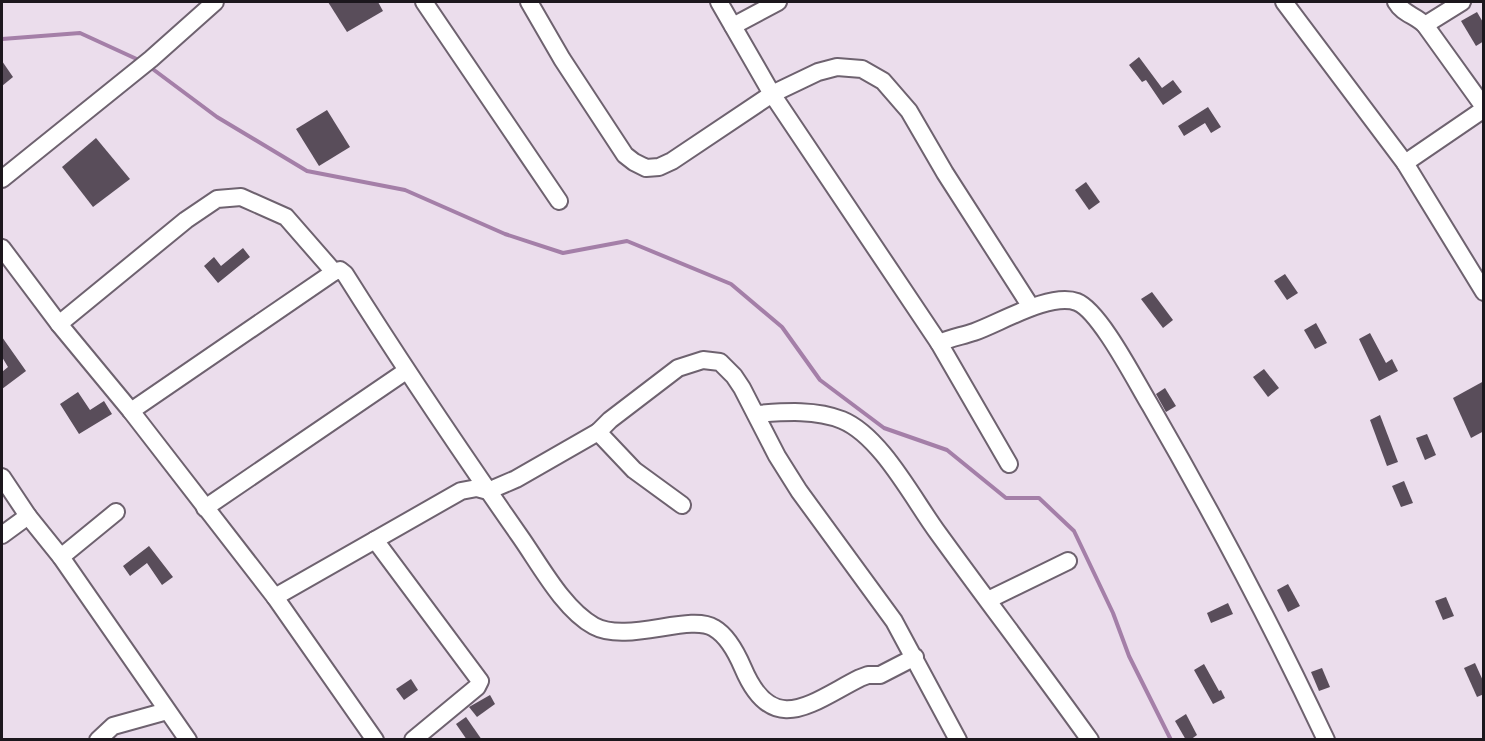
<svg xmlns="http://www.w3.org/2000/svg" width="1485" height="741" viewBox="0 0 1485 741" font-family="Raleway,sans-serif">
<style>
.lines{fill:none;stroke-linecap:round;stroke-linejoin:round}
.stream{stroke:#a47fa8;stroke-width:4}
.building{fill:#594d5a}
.minor-casing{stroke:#6e626f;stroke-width:20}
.minor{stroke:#fff;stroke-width:16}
</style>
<rect width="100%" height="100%" fill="#ebddec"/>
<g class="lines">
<g class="stream">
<path d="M2 39 80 33 141 61"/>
<path d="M150 67 217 117 307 171 405 190 505 234 563 253 627 241 731 284 782 327 820 380 884 428 947 450 1006 498H1039L1074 531 1113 613 1129 656 1171 740"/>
</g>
</g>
<g class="building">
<path d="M328 2H378L383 11 347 32Z"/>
<path d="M1477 12 1484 24V41L1476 46 1461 21Z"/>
<path d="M1139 57 1162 88 1173 80 1182 92 1163 105 1146 80 1142 82 1129 65Z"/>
<path d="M2 61 13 77 2 86Z"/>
<path d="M1208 107 1221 127 1211 133 1205 123 1184 136 1178 126Z"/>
<path d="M327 110 350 147 319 166 296 129Z"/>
<path d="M96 138 130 179 93 207 62 167Z"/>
<path d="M1086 182 1100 202 1089 210 1075 190Z"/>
<path d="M243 248 250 257 218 283 204 266 214 257 221 266Z"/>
<path d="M1285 274 1298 293 1287 300 1274 281Z"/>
<path d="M1152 292 1173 320 1163 328 1141 299Z"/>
<path d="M1316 323 1327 343 1315 349 1304 330Z"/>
<path d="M1370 333 1386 363 1392 359 1398 371 1379 381 1359 339Z"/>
<path d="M2 337 26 371 2 389V372L8 367 2 357Z"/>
<path d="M1264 369 1279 388 1268 397 1253 377Z"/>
<path d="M1484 381V431L1471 438 1453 398Z"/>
<path d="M1165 388 1176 406 1166 412 1156 394Z"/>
<path d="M78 392 90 410 104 401 112 414 79 434 60 404Z"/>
<path d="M1380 415 1398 462 1387 466 1370 420Z"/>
<path d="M1427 434 1436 455 1425 460 1416 438Z"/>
<path d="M1404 481 1413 503 1401 507 1392 486Z"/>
<path d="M149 546 173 577 162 585 147 563 130 576 123 566Z"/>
<path d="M1288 584 1300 606 1288 612 1277 590Z"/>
<path d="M1446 597 1454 616 1443 620 1435 601Z"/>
<path d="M1228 603 1233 614 1211 623 1207 613Z"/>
<path d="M1475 663 1484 683V694L1477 697 1464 668Z"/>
<path d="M1204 664 1219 691 1221 690 1225 698 1213 704 1194 670Z"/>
<path d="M1322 668 1330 687 1319 691 1311 672Z"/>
<path d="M411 679 418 690 404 700 396 689Z"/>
<path d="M490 695 495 704 477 717 469 707Z"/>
<path d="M1186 714 1197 735 1190 740H1186L1175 721Z"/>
<path d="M466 717 482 740H467L456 724Z"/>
</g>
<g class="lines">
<defs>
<g id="minor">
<path d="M424 2 559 201"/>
<path d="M529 2 562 59 625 155 634 162 646 168 659 167 672 161 772 94 818 72 837 67 862 69 883 81 909 111 945 173 1031 307"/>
<path d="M719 2 772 94 939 343C950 338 962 336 974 332 1000 323 1050 292 1077 302 1100 311 1136 382 1150 405 1213 514 1272 625 1326 740"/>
<path d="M1284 2 1405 163 1484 292"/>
<path d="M1396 2C1403 14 1415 15 1425 25L1484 107"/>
<path d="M1425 25 1462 2"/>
<path d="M733 26 778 2"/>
<path d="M1405 163 1484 109"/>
<path d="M2 179 151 59 215 2"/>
<path d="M2 248 59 324 131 411 275 597 375 740"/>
<path d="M59 324 186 220 217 199 241 197 286 217 334 272"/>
<path d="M939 343 1009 464"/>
<path d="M131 411 334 272 340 270 345 274C401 363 459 449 519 535 539 563 563 609 594 626 627 644 690 613 714 628 728 636 737 654 743 668 773 739 812 702 860 678L868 675H880L915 657"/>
<path d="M756 414C783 412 815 409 842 420 881 436 913 499 938 533 988 602 1040 670 1090 740"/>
<path d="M598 432 610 420 678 368 703 360 720 362 734 376 742 388 777 456 799 491 894 621 958 740"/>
<path d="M2 477 28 516 61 557 188 740"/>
<path d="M205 508 406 371"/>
<path d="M2 535 28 516"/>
<path d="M375 540 480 681 477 687 413 740"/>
<path d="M61 557 116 512"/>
<path d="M275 597 461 491 477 488 488 491 516 479 598 432 634 470 682 505"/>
<path d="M988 600 1068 561"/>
<path d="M98 740 113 726 167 711"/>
</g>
</defs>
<use href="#minor" class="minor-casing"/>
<use href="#minor" class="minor"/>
</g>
<rect width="1485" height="741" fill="none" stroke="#1c171d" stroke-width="6"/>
</svg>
